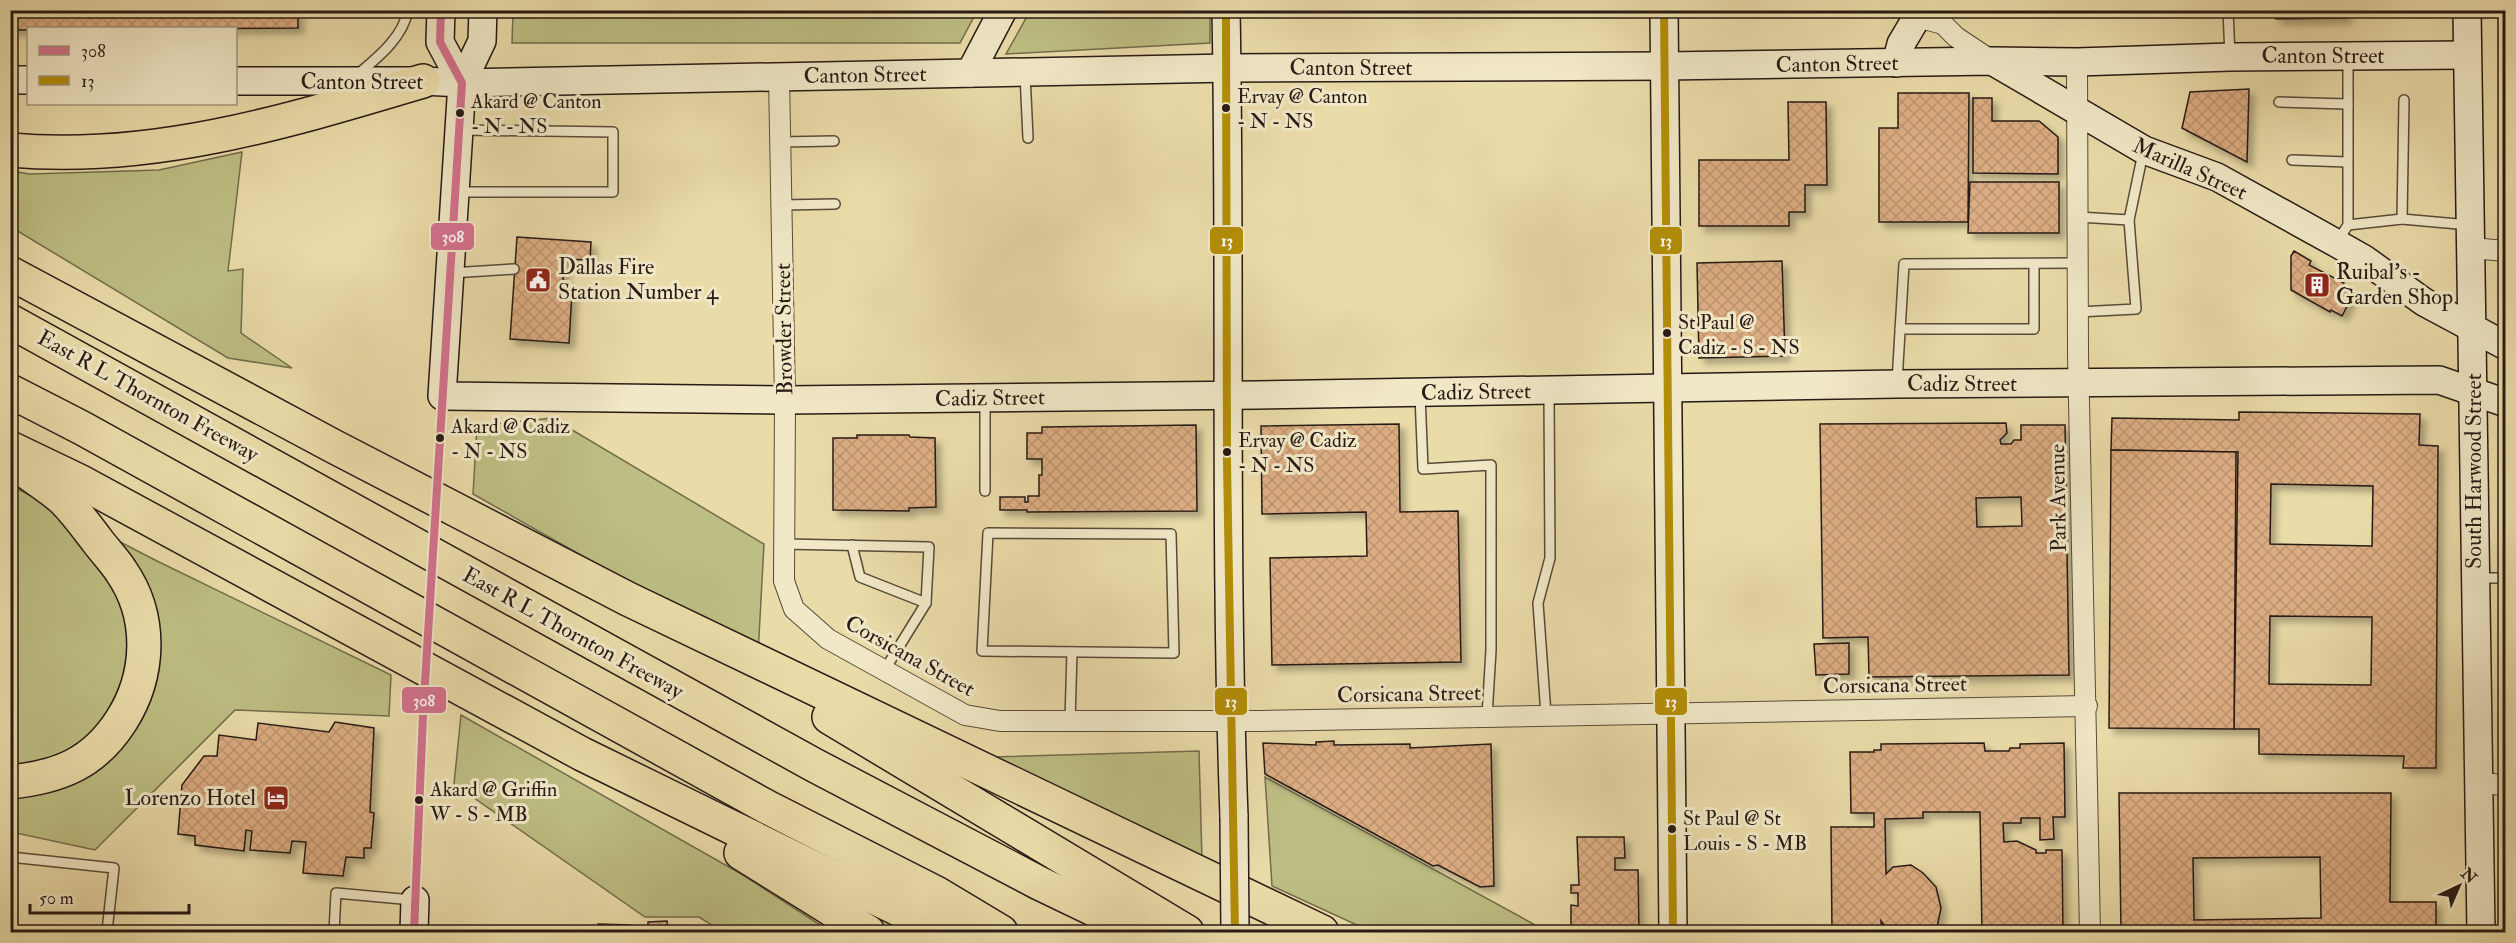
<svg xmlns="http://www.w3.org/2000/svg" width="2516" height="943" viewBox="0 0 2516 943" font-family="'IM FELL Double Pica',serif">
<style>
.green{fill:#bdbe83;stroke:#726c4c;stroke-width:1.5}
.building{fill:url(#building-cross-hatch);stroke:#271a15;stroke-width:1.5;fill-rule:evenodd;filter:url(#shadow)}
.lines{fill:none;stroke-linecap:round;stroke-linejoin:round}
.service-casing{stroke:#584a3a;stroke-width:12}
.minor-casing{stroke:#584a3a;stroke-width:22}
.secondary-casing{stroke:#271a15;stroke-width:30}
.motorway-casing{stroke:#271a15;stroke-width:36}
.service{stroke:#f1e8c7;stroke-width:9}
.minor{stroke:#f1e8c7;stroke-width:20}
.secondary{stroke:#f1e8c7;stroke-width:27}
.motorway{stroke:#eadca9;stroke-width:33}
.secondary-bridge-casing{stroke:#271a15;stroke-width:30;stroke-linecap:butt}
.secondary-bridge{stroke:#f1e8c7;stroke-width:27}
.bus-1-casing{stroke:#f1e8c7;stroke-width:12}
.bus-2-casing{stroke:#f1e8c7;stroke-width:12}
.bus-1{stroke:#d4718f;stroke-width:8}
.bus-2{stroke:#b38e07;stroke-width:8}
.bus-dot{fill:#271a15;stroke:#f1e8c7;stroke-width:2}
.labels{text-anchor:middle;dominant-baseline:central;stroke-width:6;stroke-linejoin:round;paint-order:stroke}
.bus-label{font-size:20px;fill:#271a15;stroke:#f1e8c7;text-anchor:start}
.street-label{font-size:22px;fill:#271a15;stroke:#f1e8c7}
.poi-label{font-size:22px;fill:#271a15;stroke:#f1e8c7;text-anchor:start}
.line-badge{stroke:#f1e8c7;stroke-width:2}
.badge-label{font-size:16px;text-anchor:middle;font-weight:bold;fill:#fff}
</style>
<defs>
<pattern id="building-cross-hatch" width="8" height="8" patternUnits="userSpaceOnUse" patternTransform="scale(1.5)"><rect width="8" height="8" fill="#dcad82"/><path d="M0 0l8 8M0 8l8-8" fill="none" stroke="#bd946f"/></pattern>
<filter id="shadow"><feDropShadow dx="5.5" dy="5.5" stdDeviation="3" flood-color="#0004"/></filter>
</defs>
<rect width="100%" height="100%" fill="#eadca9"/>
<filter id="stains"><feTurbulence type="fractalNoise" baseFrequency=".00333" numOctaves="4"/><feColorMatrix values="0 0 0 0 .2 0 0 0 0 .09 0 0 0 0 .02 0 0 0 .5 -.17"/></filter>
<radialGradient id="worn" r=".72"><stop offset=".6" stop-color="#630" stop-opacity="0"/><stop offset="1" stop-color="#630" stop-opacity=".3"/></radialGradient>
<g class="green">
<path d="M513 11V10L977 11 960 43H512Z"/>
<path d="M1030 11H1210V43L1006 54Z"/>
<path d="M242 152 228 271 243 269 241 333 292 368 228 358 11 227V171L30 174 159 170Z"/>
<path d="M552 418 764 544 758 655 473 494 477 426Z"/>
<path d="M10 485 155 560 391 675 389 716 235 710 95 850 11 832Z"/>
<path d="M461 715 743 875 831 932H723L699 917H645L454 784Z"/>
<path d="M1199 751 1202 860 991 757Z"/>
<path d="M1265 777 1548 932H1372L1272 886Z"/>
</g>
<g class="building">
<path d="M10 10H298V28L10 30Z"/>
<path d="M2276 10H2346V18L2276 19Z"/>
<path d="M2249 89 2247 162 2182 128 2190 92Z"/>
<path d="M1898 93H1969L1968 222H1879V128H1898Z"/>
<path d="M1973 98H1992V121H2039L2058 137V174L1973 173Z"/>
<path d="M1788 102H1826L1827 185H1805V212H1789V226H1699V160H1789Z"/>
<path d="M1970 182H2059V233H1968Z"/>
<path d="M517 237 591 242 590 260 565 259 562 291 572 292 569 343 510 339Z"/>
<path d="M2294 251 2311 261 2309 265 2344 283 2342 288 2354 293 2342 316 2331 310 2330 312 2291 290V256Z"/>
<path d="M1782 261 1785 356 1699 358 1697 263Z"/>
<path d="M2239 412 2420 414 2419 445 2438 446 2436 768H2403L2404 756 2259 754V729H2234L2238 452 2111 450 2112 418 2239 420ZM2271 484 2373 486 2372 546 2270 544ZM2270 616 2372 617 2371 685 2269 684Z"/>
<path d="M2006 423 2007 433 2000 440 2001 444H2011L2014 440H2021V425H2065L2069 675 1869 677 1868 637 1823 638 1820 424ZM2021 497 2022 526 1977 527 1976 498Z"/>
<path d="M1399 424 1400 512 1458 511 1461 662 1272 665 1270 558 1367 556 1366 512 1262 514 1261 426Z"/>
<path d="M1196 425 1197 511 1027 512V510H1000V497H1025V502H1028V496H1039V475H1042V459H1027V433H1042V427Z"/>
<path d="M857 435H909L910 437 935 438 936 507 909 508V511L833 510V438H857Z"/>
<path d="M2111 450 2236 452 2234 729 2109 728Z"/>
<path d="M1849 643V674L1816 675 1814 644Z"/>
<path d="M335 722 374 728 370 812 374 813 371 848H364V858L346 857 343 876 303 873 306 842 292 841 290 853 250 850 252 831 246 830 244 851 195 845V836L178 834 182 785 204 756H217L219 735 256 740 258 723 329 732Z"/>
<path d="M1334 741V745L1410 744V748L1491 744 1494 886 1480 887 1438 865 1433 866 1265 774 1263 743 1316 745V742Z"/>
<path d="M1984 743 1985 751H2009L2010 748H2020V744L2064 743 2065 817H2053L2054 839 2040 840V818H2021V823H2003L2004 842 2017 841 2036 850V853H2046V850H2062L2063 932H1982L1980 812H1923V818L1885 819 1886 874 1893 867 1911 865 1923 873 1936 887 1941 908 1936 932H1889L1881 921 1882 932H1832L1831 827H1874V813H1851L1850 752H1874V750H1881V744Z"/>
<path d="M2119 793H2391L2390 902H2436V932H2121ZM2320 857 2321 918 2194 920 2193 858Z"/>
<path d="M1577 837H1624L1625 858H1615V870H1638L1639 932H1571V905L1578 906V893H1571V885H1579Z"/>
<path d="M667 921 668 932H648V922Z"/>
<path d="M598 924 630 925V932H598Z"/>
</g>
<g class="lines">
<defs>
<g id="service">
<path d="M2228 10 2230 56"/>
<path d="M2469 15 2497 10"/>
<path d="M1025 74 1028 138"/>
<path d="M357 75C377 58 403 38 408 10"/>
<path d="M2404 100 2402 219 2469 225"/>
<path d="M2279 102 2348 104"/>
<path d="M780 142 834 141"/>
<path d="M2292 160 2347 162"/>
<path d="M458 192H613V132L461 130"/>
<path d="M782 205 835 204"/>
<path d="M2078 217 2129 220 2143 153"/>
<path d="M2348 225 2402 219"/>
<path d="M2337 242 2348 225V58"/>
<path d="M451 273 514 269"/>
<path d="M2078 312 2136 309 2129 220"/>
<path d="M1900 329H2034V264"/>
<path d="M1897 382 1904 264 2078 263"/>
<path d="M1420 395 1423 469 1491 465V650L1487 716"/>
<path d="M985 401V491"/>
<path d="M988 533 1171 534 1174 653 982 651Z"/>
<path d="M784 544 929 547 926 603 884 671"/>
<path d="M852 545 860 577 926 603"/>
<path d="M2478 578H2506"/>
<path d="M1546 715 1538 603 1550 558 1549 393"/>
<path d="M1070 721 1072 652"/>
<path d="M10 857 114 868 107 931"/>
<path d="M334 932 336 893 413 900"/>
</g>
<g id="minor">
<path d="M1906 10 1917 17 1943 24 1956 37 1992 61"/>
<path d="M2077 62 2078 354 2090 932"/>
<path d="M779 77 785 400 784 581 794 609 828 639 965 715 1000 721H1261L2087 706"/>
<path d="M2471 248 2506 251"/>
<path d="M2478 783 2506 785"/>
</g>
<g id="secondary">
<path d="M441 10 440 42 462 83"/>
<path d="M483 10 482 41 462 83 442 396 785 400 1257 395 1897 384 2439 380 2506 403"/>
<path d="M1226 10C1231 279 1224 548 1234 817"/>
<path d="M1664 10 1673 932"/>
<path d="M2467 10 2481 932"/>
<path d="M1994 62 2144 150 2217 177 2336 243 2364 259 2424 302 2506 346"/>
<path d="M1896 63 1901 44 1917 17"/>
<path d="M970 73 1003 10"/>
<path d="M10 80H28"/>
<path d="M236 81H423L462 83 1229 68 1665 66 1992 61 2077 62 2230 57 2467 55"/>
<path d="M414 932 415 900"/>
</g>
<g id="motorway">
<path d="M10 150C152 163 289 121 423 81"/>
<path d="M10 273 333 446 628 599 1322 932"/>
<path d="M10 321 814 765 1039 883 1141 932"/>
<path d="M10 391 82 428 767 807 936 893 1001 932"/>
<path d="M10 448 81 482 582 754 945 932"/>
<path d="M829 717 1187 932"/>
<path d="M10 782C60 777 94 763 121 721 150 676 153 617 121 571 114 560 104 550 96 539 86 526 76 512 64 500 52 489 37 480 24 470"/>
<path d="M741 853 868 932"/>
</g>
</defs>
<use href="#service" class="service-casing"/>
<use href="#minor" class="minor-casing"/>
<use href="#secondary" class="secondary-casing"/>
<use href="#motorway" class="motorway-casing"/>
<use href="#service" class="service"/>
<use href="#minor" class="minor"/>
<use href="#secondary" class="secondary"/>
<use href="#motorway" class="motorway"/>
<defs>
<path id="secondary-bridge" d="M1234 817 1235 932"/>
</defs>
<use href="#secondary-bridge" class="secondary-bridge-casing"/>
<use href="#secondary-bridge" class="secondary-bridge"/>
<defs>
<path id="bus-1" d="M414 932 423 715 462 83 440 42 441 10"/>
<g id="bus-2">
<path d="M1226 10 1227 462 1235 932"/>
<path d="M1664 10 1673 932"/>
</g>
</defs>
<use href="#bus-1" class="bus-1-casing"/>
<use href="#bus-2" class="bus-2-casing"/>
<use href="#bus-1" class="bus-1"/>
<use href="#bus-2" class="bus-2"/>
</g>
<defs>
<symbol id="civic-square" viewBox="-11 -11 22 22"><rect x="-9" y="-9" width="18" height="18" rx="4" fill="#8f2418" stroke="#f1e8c7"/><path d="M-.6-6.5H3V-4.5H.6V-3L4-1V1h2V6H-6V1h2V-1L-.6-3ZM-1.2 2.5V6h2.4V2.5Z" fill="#fff"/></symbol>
<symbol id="building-square" viewBox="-11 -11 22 22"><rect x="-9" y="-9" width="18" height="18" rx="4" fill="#8f2418" stroke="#f1e8c7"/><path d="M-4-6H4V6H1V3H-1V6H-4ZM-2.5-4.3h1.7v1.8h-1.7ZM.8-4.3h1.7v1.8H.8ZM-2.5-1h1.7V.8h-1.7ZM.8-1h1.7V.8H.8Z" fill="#fff"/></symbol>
<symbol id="hotel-square" viewBox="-11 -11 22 22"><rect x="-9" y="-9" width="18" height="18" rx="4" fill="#8f2418" stroke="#f1e8c7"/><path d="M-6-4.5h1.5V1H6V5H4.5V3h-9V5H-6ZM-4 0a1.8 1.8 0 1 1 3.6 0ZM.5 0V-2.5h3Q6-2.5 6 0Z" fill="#fff"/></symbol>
</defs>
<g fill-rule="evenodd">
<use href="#civic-square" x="523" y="265" width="30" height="30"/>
<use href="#building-square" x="2302" y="270" width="30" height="30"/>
<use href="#hotel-square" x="261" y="783" width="30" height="30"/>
</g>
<g class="bus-dot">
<circle cx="1226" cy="108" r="5"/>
<circle cx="460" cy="113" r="5"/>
<circle cx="1667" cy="333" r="5"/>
<circle cx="440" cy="438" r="5"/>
<circle cx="1227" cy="452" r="5"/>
<circle cx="419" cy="800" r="5"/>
<circle cx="1672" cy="829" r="5"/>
</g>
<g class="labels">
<g class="bus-label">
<text x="1237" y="96">Ervay @ Canton<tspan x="1237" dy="25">- N - NS</tspan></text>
<text x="471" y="101">Akard @ Canton<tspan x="471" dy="25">- N - NS</tspan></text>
<text x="1678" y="322">St Paul @<tspan x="1678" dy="25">Cadiz - S - NS</tspan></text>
<text x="451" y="426">Akard @ Cadiz<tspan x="451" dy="25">- N - NS</tspan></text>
<text x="1238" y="440">Ervay @ Cadiz<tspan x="1238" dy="25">- N - NS</tspan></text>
<text x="430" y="789">Akard @ Griffin<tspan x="430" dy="25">W - S - MB</tspan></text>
<text x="1683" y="818">St Paul @ St<tspan x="1683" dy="25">Louis - S - MB</tspan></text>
</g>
<g class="street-label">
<text x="2323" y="56">Canton Street</text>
<text transform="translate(1837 64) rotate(-1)">Canton Street</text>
<text x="1351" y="68">Canton Street</text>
<text transform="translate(865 75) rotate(-1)">Canton Street</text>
<text x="362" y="82">Canton Street</text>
<text transform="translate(2190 169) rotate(24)">Marilla Street</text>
<text transform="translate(784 329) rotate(-91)">Browder Street</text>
<text x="1962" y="384">Cadiz Street</text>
<text transform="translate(1476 392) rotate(-1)">Cadiz Street</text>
<text transform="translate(148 396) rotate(29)">East R L Thornton Freeway</text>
<text transform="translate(990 398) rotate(-1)">Cadiz Street</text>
<text transform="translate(2474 471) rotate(-90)">South Harwood Street</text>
<text transform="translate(2058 498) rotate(-91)">Park Avenue</text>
<text transform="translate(573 633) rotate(29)">East R L Thornton Freeway</text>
<text transform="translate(910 656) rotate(29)">Corsicana Street</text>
<text transform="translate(1895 685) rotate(-1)">Corsicana Street</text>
<text transform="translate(1409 694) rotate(-1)">Corsicana Street</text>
</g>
<g class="poi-label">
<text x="558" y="267">Dallas Fire<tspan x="558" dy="25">Station Number 4</tspan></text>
<text x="2336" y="272">Ruibal's -<tspan x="2336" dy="25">Garden Shop</tspan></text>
<text x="256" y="798" text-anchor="end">Lorenzo Hotel</text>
</g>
</g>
<g class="line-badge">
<rect x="430" y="222" width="45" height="29" rx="6" fill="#d4718f"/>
<rect x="1649" y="226" width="34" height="29" rx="6" fill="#b38e07"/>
<rect x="1209" y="226" width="35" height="29" rx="6" fill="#b38e07"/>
<rect x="401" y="686" width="46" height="28" rx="6" fill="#d4718f"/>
<rect x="1654" y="687" width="34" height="29" rx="6" fill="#b38e07"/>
<rect x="1214" y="687" width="34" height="29" rx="6" fill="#b38e07"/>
</g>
<g class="badge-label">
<text x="453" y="242">308</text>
<text x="1666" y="246">13</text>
<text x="1227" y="246">13</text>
<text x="424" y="706">308</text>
<text x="1671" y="707">13</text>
<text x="1231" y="707">13</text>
</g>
<rect width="2516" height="943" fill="none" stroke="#eadca9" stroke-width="36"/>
<rect x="12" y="12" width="2492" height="919" fill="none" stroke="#271a15" stroke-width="3"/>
<rect x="18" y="18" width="2480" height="907" fill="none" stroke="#271a15" stroke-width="1.5"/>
<rect x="27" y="27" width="210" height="78" fill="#f1e8c7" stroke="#a09680" stroke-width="1.5"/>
<rect x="39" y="46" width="30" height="9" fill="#d4718f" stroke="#a09680" stroke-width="1.5"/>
<text x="81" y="57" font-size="18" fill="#271a15">308</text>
<rect x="39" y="76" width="30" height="9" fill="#b38e07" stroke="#a09680" stroke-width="1.5"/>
<text x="81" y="87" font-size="18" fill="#271a15">13</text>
<g transform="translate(2459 886) rotate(44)" stroke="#f1e8c7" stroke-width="4.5" paint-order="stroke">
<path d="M0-4.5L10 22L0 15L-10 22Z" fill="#271a15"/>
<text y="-9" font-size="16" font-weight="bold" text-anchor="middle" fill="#271a15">N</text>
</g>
<path d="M30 904v9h159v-9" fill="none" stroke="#271a15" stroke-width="3"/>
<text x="39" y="904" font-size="18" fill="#271a15" stroke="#f1e8c7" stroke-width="4.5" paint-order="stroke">50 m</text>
<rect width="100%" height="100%" filter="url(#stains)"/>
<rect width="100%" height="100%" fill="url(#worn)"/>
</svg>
